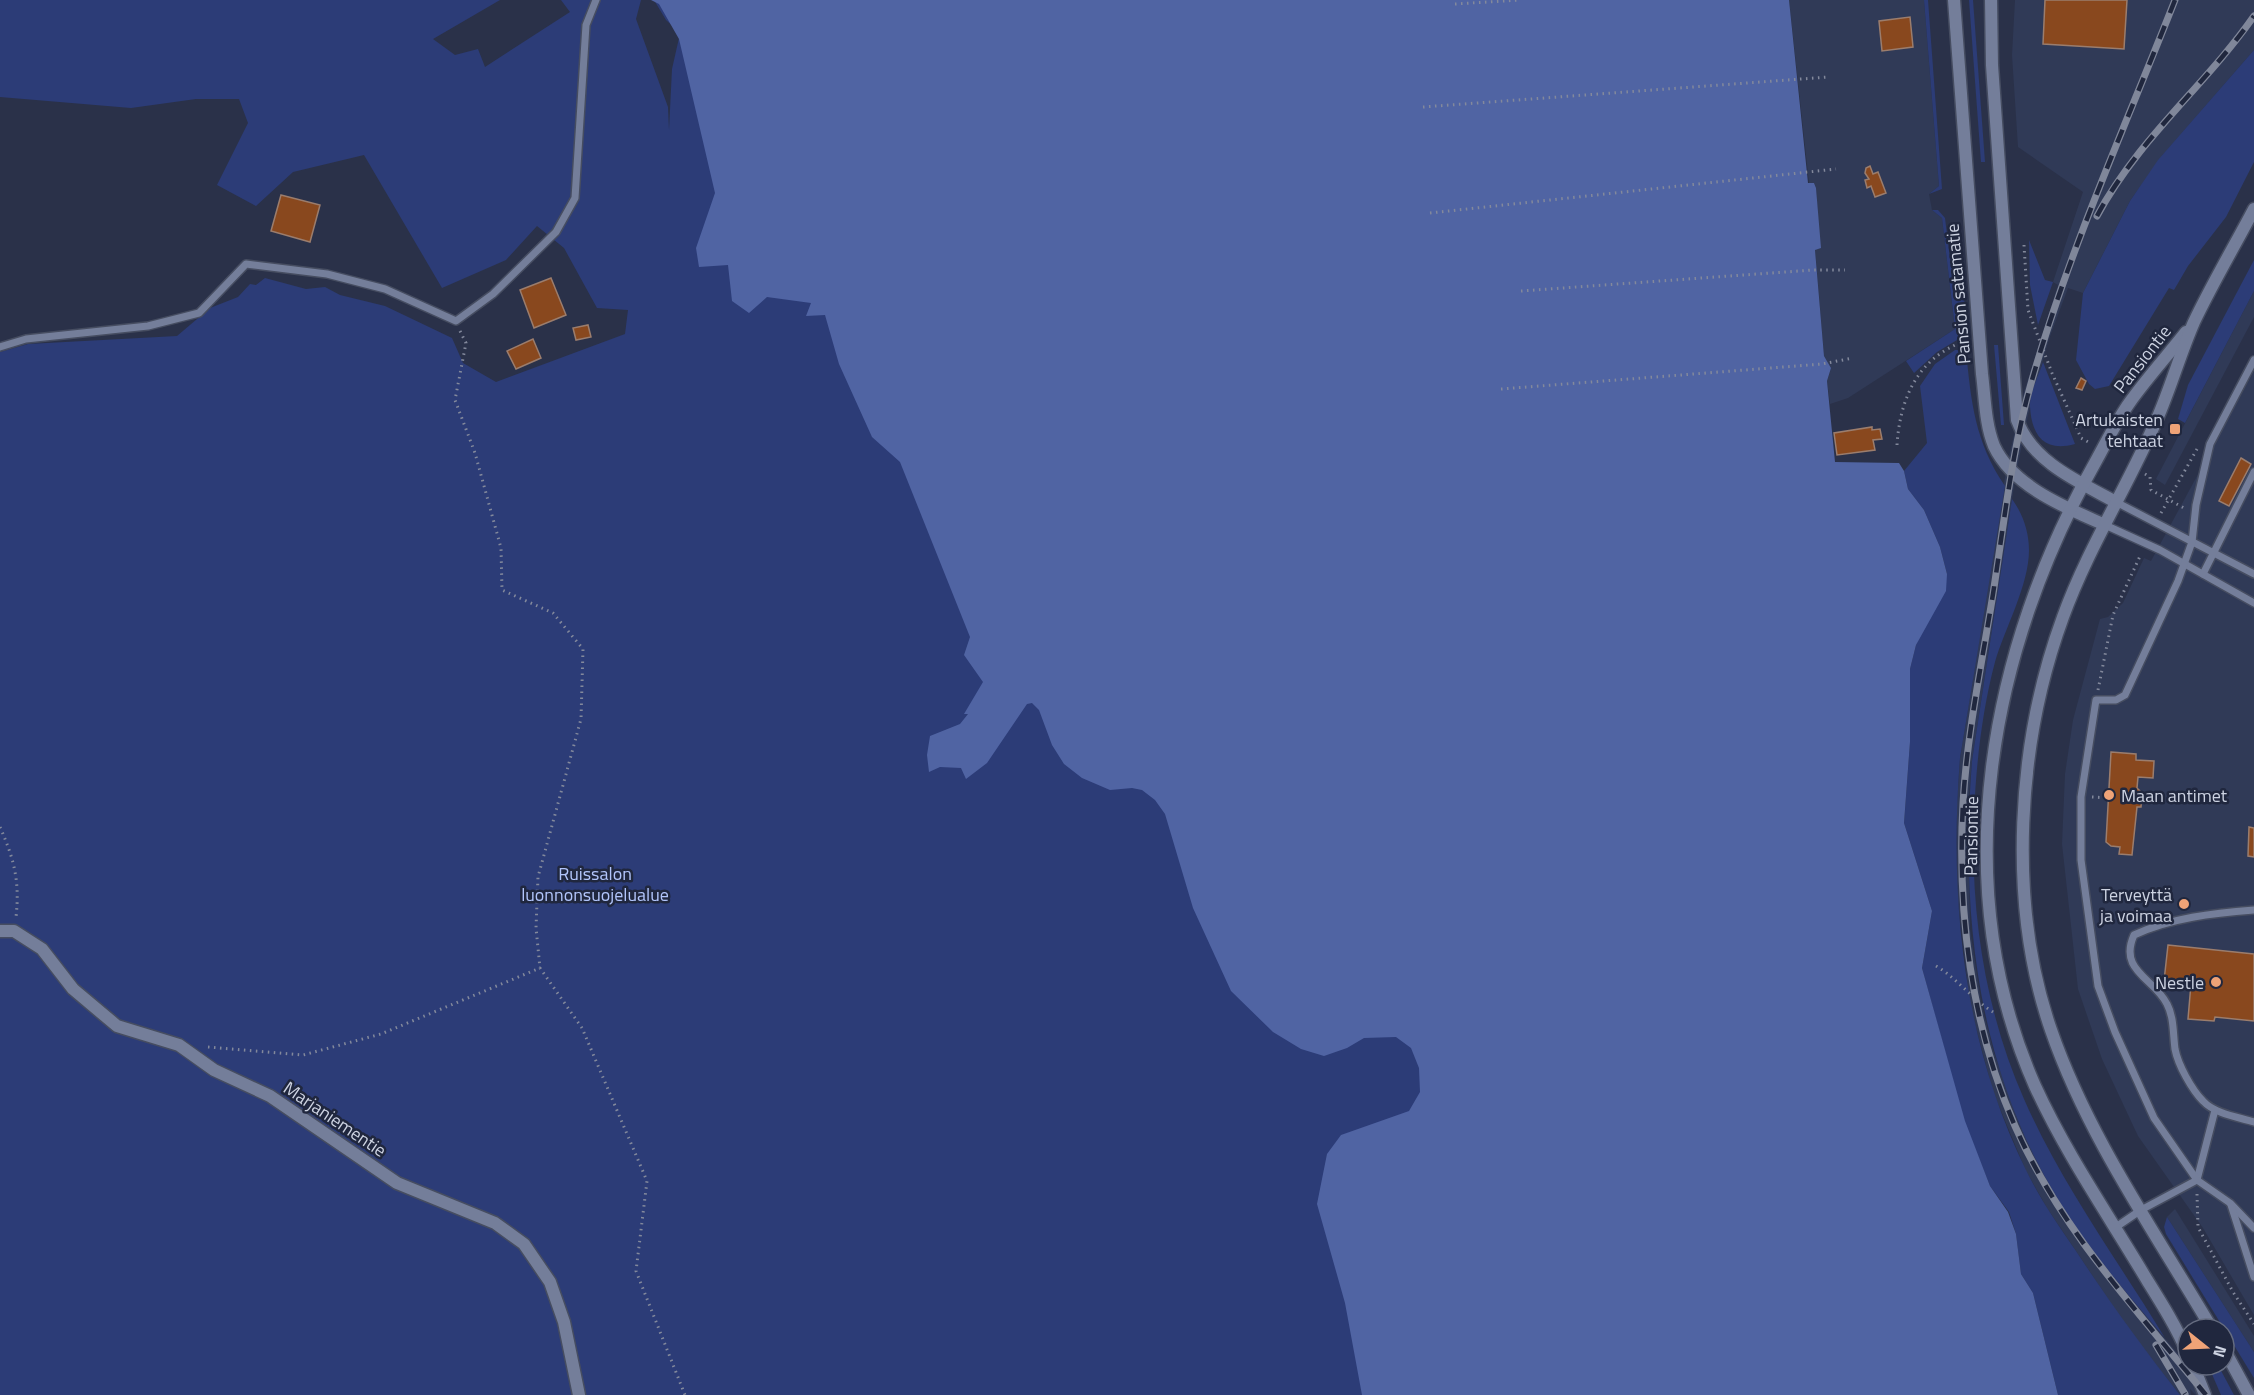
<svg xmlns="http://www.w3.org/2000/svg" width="2254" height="1395" viewBox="0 0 2254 1395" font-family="'Titillium Web',sans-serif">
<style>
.built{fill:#303a57}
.green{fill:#2c3c77}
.water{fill:#5064a3}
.building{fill:#89481e;stroke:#9b7d6d;stroke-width:1.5}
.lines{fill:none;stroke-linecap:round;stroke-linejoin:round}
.service-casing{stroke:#464d61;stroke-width:10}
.minor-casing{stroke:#464d61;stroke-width:15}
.tertiary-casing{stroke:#464d61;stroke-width:15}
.path{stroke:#83899c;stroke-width:3;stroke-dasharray:1.5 4.5;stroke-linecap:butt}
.service{stroke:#747e9a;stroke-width:7}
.minor{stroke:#747e9a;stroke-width:12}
.tertiary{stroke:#747e9a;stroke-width:12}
.rail-casing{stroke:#80879a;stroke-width:7}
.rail{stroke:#20273e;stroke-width:4.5;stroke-dasharray:14;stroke-linecap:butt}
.poi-dot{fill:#efa377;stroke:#20273e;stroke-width:2}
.labels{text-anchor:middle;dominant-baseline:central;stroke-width:5;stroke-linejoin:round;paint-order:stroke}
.street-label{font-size:18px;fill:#cdd3e2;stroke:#20273e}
.poi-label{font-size:18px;fill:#cdd3e2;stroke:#20273e;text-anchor:end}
.park-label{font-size:18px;fill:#b2c5fb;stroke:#20273e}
</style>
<rect width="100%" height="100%" fill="#2a3149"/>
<g class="built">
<path d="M1789 0H1924L1939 186 1929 194 1932 210 1942 218 1955 329 1848 398 1830 404 1827 381 1831 368 1824 356 1815 249 1820 248 1816 188 1814 183H1809Z"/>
<path d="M2015 0H2254V50L2161 157 2130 201 2083 293 2068 288 2049 339 2030 406 2016 473 1972 761 1968 804 1970 929 1981 1002 1993 1050 2019 1123 2058 1199 2118 1283 2213 1395H2196L2190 1389 2191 1395H2180L2131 1333 2047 1208 2026 1171 1993 1092 1970 1005 1957 893V803L1960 758 2007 465 2024 392 2058 285 2053 282 2083 192 2018 147 2012 55Z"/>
<path d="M2254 291V317L2165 485 2156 479Z"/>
<path d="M2254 371V1315L2203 1228 2138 1136 2102 1059 2078 989 2062 844 2065 774 2073 720 2100 619 2108 617 2123 603 2144 558 2151 561Z"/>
<path d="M2175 1209 2254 1336V1352L2167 1217Z"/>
</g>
<g class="green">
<path d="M0 0H500L433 39 455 55 478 49 485 67 570 12 561 0H641L636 19 668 107 669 130 672 69 679 38 677 30 666 20 654 0H779L1486 961 1482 1395H0V352L28 344 177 336 210 308 238 297 250 284 256 285 265 278 306 289 325 287 340 295 385 306 452 338 463 363 496 382 625 334 628 310 597 308 564 248 537 226 506 260 442 288 364 155 293 172 256 206 217 185 248 123 239 99H196L131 108 0 97Z"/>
<path d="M1924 0H1928L1942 189 1929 194 1939 186Z"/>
<path d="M1969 0H1973L1985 162H1981Z"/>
<path d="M2254 50V162L2226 217 2188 266 2174 290 2169 288 2109 386 2095 389 2089 384 2076 360 2083 293 2130 201 2158 160Z"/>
<path d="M1932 210H1938L1945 218 1950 259 1961 258 1967 334 1937 352 1914 373 1906 361 1955 329 1942 218Z"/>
<path d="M2029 240 2045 280 2053 282 2038 325 2030 285Z"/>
<path d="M2254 260V291L2185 423 2178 419 2188 385Z"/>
<path d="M1994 345H1998L2004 425H2001Z"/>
<path d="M1955 350H1966C1971 402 1975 442 2005 486L1960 758C1949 899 1963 1042 2026 1170 2040 1199 2058 1225 2076 1251 2109 1301 2143 1348 2180 1395H2058L2033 1293 2021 1274 2016 1234 2009 1212 1990 1186 1964 1121 1922 968 1932 911 1904 823 1910 742V669L1916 645 1947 574 1940 547 1924 510 1908 489 1904 471 1927 443 1920 386 1935 364Z"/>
<path d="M2043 362 2075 444C2046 452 2032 438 2030 407 2029 394 2039 375 2043 362Z"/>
<path d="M2012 499C2023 514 2029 532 2029 550 2029 585 2005 628 1995 662 1982 711 1976 765 1974 815 1970 911 1985 1011 2024 1099 2061 1184 2117 1259 2165 1338 2127 1294 2089 1250 2059 1201 1977 1068 1960 913 1972 761Z"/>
<path d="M2167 1217 2254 1352V1378L2166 1234 2164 1227Z"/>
<path d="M2208 1365H2218L2234 1395H2221Z"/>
</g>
<path class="water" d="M651 0H1789L1808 183H1814L1816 188 1821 248 1815 250 1824 356 1831 368 1827 381 1835 462 1899 463 1904 471 1908 489 1924 510 1940 547 1947 574 1946 591 1916 645 1910 669V742L1904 823 1932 911 1922 968 1965 1121 1990 1186 2008 1212 2016 1234 2021 1274 2033 1293 2058 1395H1362L1345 1303 1317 1204 1327 1154 1341 1135 1409 1111 1420 1092 1419 1068 1411 1048 1396 1037 1364 1038 1347 1048 1324 1056 1301 1049 1273 1032 1231 991 1193 908 1165 814 1155 800 1142 790 1132 788 1110 790 1082 778 1064 764 1052 745 1039 710 1032 703 1027 704 987 763 966 779 961 768 940 767 929 772 927 755 930 736 960 724 968 714H964L983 682 964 655 970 637 900 462 872 437 839 364 825 315 806 316 811 303 767 297 749 313 732 301 728 265 699 267 696 248 715 193 679 39 659 4Z"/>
<g class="building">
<path d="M2045 0H2127L2124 49 2043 44Z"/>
<path d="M1910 17 1913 47 1882 51 1879 21Z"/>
<path d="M1870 166 1873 174 1878 172 1886 193 1875 197 1871 186 1867 188 1865 180 1869 179 1865 173 1866 168Z"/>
<path d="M281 195 320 205 310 242 271 231Z"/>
<path d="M551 278 566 315 534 328 520 290Z"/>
<path d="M588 325 591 337 576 340 573 328Z"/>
<path d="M533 339 541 358 516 369 507 351Z"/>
<path d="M2081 378 2086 381 2082 390 2076 388Z"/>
<path d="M1872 427V430L1880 429 1882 439 1873 440 1875 450 1837 455 1834 433Z"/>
<path d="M2241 458 2251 464 2229 506 2219 501Z"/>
<path d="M2111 752 2136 754V760L2154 761 2153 778 2138 777 2137 788 2142 793 2141 807H2137L2132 855 2119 854 2120 847 2111 846 2106 842Z"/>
<path d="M2249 827 2254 828V857L2248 856Z"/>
<path d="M2168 945 2254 954V1021L2215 1017 2214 1021 2188 1019 2191 984 2164 981Z"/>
</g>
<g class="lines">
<defs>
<g id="service">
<path d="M0 347 26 339 148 326 199 313 246 264 327 274 385 289 456 321 493 294 556 232 575 198 586 25 596 0"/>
<path d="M2116 502 2254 574"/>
<path d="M2105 525 2160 550 2254 603"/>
<path d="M2203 574 2254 472"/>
<path d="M2254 910C2214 913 2170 918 2134 935 2118 971 2154 978 2167 1004 2174 1017 2173 1034 2175 1049 2178 1065 2192 1090 2203 1101 2215 1114 2238 1117 2254 1122"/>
<path d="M2215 1110 2197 1180 2230 1203 2254 1228"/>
<path d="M2231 1205 2254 1277"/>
<path d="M2116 1227 2141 1210 2197 1180 2154 1118 2115 1032 2098 986 2081 860V797L2096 700H2116L2125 695 2178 581 2192 542 2196 505 2210 444 2254 360"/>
</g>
<g id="minor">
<path d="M1954 0 1982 374C1985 397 1985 424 1994 446 2013 487 2067 508 2105 525"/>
<path d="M1991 0 1992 65 2017 420C2032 462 2079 482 2116 502"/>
<path d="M0 931H14L42 949 73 989 117 1026 179 1045 214 1070 270 1096 397 1183 495 1223 524 1244 550 1282 564 1322 579 1395"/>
</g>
<g id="tertiary">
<path d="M2186 332C2168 355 2147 378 2130 402 2117 420 2107 441 2096 461 1990 648 1945 882 2035 1086 2066 1154 2109 1216 2147 1280 2162 1304 2177 1328 2188 1354"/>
<path d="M2212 1329C2155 1232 2088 1137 2051 1030 2007 903 2017 742 2063 617 2088 548 2128 486 2157 419 2171 387 2180 354 2194 322 2212 284 2234 247 2254 209"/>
<path d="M2224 1349 2249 1395"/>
<path d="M2193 1365 2205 1395"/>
</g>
</defs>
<use href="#service" class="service-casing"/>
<use href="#minor" class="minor-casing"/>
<use href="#tertiary" class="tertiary-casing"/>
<g class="path">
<path d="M1455 4 1519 0"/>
<path d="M1423 107 1828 77"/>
<path d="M1430 213 1836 169"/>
<path d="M2024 245 2028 310 2052 373 2081 438 2090 443"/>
<path d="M1521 291 1813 270H1845"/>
<path d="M460 331 466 343 455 400 475 453 501 548 502 590 553 613 583 649 581 719 538 877 536 928 540 968"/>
<path d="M1501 389 1822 364 1853 358"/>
<path d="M1897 445C1900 399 1917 358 1965 341"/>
<path d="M2145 474 2150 477 2151 490 2184 508"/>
<path d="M2161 513 2197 449"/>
<path d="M2098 690 2113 615 2141 554"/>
<path d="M2092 797 2109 798"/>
<path d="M0 827C14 859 20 881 16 917"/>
<path d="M1936 966C1958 979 1972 999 1993 1012"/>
<path d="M208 1047 303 1055 381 1034 540 968 582 1028 647 1181 636 1271 685 1395"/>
<path d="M2197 1194 2198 1227 2233 1292 2254 1324"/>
</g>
<use href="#service" class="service"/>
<use href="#minor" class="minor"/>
<use href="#tertiary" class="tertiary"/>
<defs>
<g id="rail">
<path d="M2175 0C2126 125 2069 250 2032 380 2012 449 2004 523 1993 594 1982 663 1967 733 1963 803 1957 912 1971 1025 2015 1126 2060 1229 2136 1309 2206 1395"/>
<path d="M2097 216C2138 139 2205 86 2254 16"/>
<path d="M2156 1345 2185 1394"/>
</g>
</defs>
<use href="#rail" class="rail-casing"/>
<use href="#rail" class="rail"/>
</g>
<g class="poi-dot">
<rect x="2169" y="423" width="12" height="12" rx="3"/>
<circle cx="2109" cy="795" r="6"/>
<circle cx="2184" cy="904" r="6"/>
<circle cx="2216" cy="982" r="6"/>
</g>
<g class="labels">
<g class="street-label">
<text transform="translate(1958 294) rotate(-95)">Pansion satamatie</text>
<text transform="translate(2142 359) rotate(-52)">Pansiontie</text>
<text transform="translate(1971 836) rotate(-89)">Pansiontie</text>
<text transform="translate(335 1119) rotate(34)">Marjaniementie</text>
</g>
<g class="poi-label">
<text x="2163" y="419">Artukaisten<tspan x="2163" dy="21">tehtaat</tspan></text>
<text x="2121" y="795" text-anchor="start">Maan antimet</text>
<text x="2172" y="894">Terveyttä<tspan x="2172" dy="21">ja voimaa</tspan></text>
<text x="2204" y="982">Nestle</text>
</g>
<g class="park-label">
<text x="595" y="873">Ruissalon<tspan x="595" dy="21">luonnonsuojelualue</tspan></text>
</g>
</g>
<g transform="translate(2206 1347) rotate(108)"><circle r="28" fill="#20273e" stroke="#656c80" stroke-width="1.5"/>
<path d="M0-4.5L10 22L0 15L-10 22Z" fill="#efa377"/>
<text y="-9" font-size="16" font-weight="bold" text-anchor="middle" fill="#cdd3e2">N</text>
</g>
</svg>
